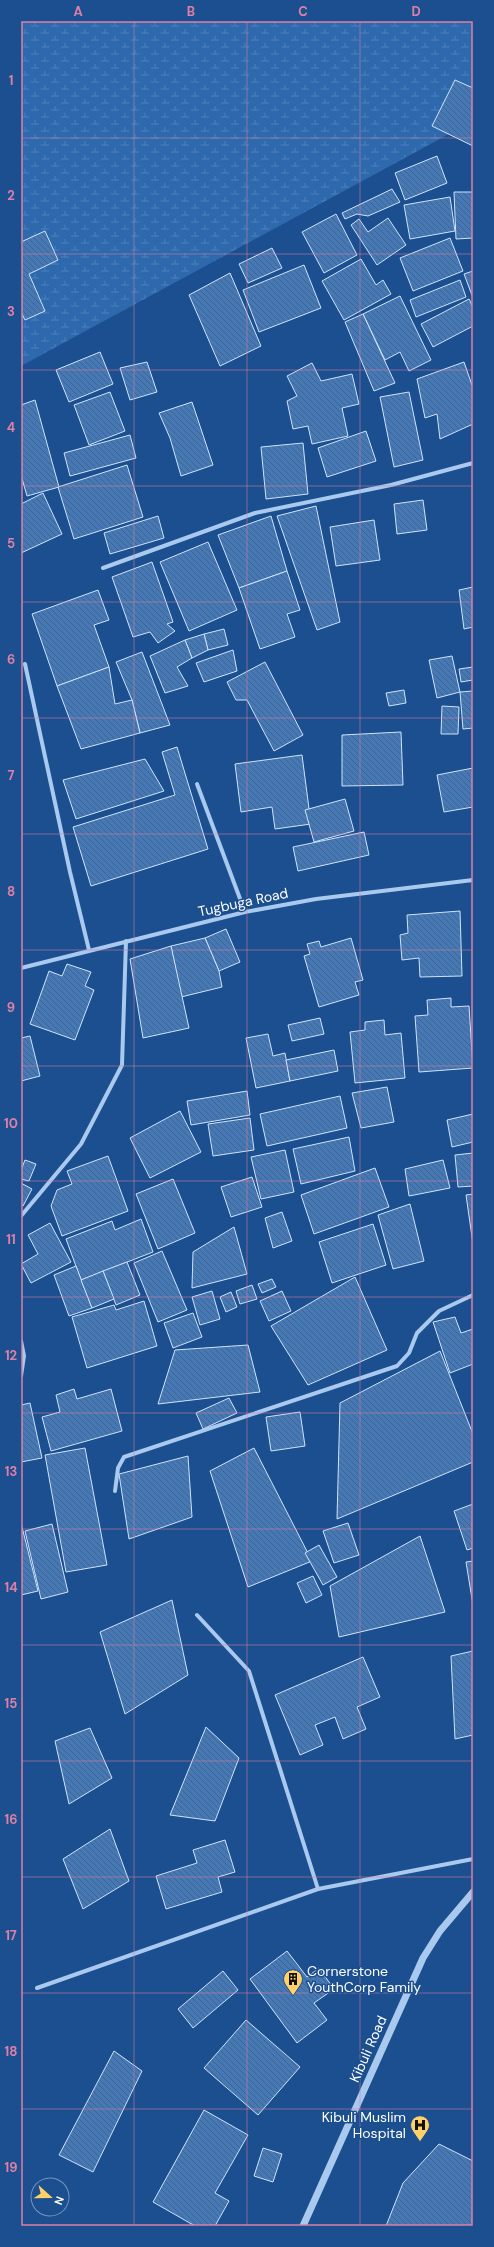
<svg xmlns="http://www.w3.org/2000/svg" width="494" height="2247" viewBox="0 0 494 2247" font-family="'DM Sans',sans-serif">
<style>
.wetland{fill:url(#wetland-marsh)}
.building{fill:url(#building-back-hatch);stroke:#cfe3fa}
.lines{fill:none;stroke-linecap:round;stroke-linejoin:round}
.minor{stroke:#a9c9ee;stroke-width:4}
.tertiary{stroke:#a9c9ee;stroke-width:7}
.grid{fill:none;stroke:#dd80a5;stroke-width:1;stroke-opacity:0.55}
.labels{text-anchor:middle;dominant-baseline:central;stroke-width:3;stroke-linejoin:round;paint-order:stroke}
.street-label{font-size:14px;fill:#fff;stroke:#1b4f8f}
.poi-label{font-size:14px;fill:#fff;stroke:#1b4f8f;text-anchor:start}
.neatline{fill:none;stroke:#dd80a5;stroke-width:1.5}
.grid-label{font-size:13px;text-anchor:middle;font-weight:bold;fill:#dd80a5}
</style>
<defs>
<pattern id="wetland-marsh" width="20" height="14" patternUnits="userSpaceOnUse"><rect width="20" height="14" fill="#2e69ad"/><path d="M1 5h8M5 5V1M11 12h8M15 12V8" fill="none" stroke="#4d80b9"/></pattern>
<pattern id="building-back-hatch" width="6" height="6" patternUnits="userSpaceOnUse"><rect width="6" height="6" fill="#4478b7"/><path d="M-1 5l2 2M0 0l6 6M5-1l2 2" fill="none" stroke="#486282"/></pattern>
</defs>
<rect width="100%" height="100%" fill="#1b4f8f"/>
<path class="wetland" d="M21 21H473V121L21 366Z"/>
<g class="building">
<path d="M455 80 473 88V146L432 126Z"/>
<path d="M437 156 447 183 405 200 395 173Z"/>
<path d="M392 189 400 202 368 216 357 214 345 219 342 213Z"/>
<path d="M454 192H473V238L456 239Z"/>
<path d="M450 197 455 231 410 239 404 205Z"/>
<path d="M336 214 357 255 324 273 302 232Z"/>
<path d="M388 218 406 245 377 265 351 225 359 219 368 232Z"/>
<path d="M45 231 58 260 29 274 45 311 25 320 21 312V242Z"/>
<path d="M450 238 463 271 413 291 400 258Z"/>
<path d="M272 248 282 268 248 283 239 264Z"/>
<path d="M361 259 376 285 383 280 391 294 344 320 322 281Z"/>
<path d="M304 265 321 308 259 332 243 290Z"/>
<path d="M473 271V298L464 274Z"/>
<path d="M230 273 261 346 220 366 189 295Z"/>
<path d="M460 280 466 297 416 317 410 300Z"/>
<path d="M400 296 431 360 409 371 400 352 385 360 363 314Z"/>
<path d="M469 299 473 307V326L433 347 421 324Z"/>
<path d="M363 314 395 383 374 391 345 322Z"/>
<path d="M100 352 113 384 69 402 56 370Z"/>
<path d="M147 362 157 392 130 400 120 368Z"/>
<path d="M464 362 473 388V424L440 439 437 414 425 418 417 379Z"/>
<path d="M312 363 321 381 352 374 359 404 342 408 348 436 312 444 308 426 293 429 287 401 297 396 287 376Z"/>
<path d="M110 392 125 431 89 445 74 405Z"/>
<path d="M409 392 423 460 394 467 380 397Z"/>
<path d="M35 400 59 487 27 496 21 475V405Z"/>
<path d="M192 402 213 465 181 476 170 438 159 413Z"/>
<path d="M366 431 376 461 327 477 318 448Z"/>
<path d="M130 435 136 458 70 476 64 453Z"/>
<path d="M303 443 308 494 266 499 261 447Z"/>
<path d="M127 465 143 517 74 539 58 487Z"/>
<path d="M43 493 62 534 21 553V504Z"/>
<path d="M423 500 427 530 397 534 394 504Z"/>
<path d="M316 506 340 622 317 630 277 516Z"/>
<path d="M158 516 164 538 110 554 104 533Z"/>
<path d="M271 516 287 571 239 588 218 535Z"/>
<path d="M374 520 380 560 336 566 330 527Z"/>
<path d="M208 542 237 610 189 631 160 562Z"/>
<path d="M152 562 173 622 167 624 175 631 158 643 150 632 133 637 112 577Z"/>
<path d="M287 571 300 610 287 614 295 637 260 649 239 588Z"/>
<path d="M473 587V627L464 629 459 590Z"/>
<path d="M98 590 109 620 94 625 109 667 57 686 32 614Z"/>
<path d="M224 629 228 645 208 650 204 634Z"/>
<path d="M204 634 208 650 192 658 185 640Z"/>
<path d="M185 640 192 658 177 667 188 686 165 693 150 656Z"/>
<path d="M233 650 237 671 204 682 196 663Z"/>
<path d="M142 652 170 725 140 733 132 700 116 662Z"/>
<path d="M452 656 460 692 437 698 429 660Z"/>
<path d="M265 662 303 735 274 751 247 700H236L227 682Z"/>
<path d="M109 667 115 704 132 700 140 733 81 749 57 686Z"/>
<path d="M473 667V680L461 682 459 669Z"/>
<path d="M404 690 406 703 389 706 386 693Z"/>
<path d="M473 691V728L463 729 460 692Z"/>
<path d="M442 706 459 707 458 734H441Z"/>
<path d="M401 732 403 785 342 786V735Z"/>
<path d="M177 747 208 849 91 886 73 827 175 795 162 752Z"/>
<path d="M302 755 311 824 275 829 272 807 241 812 235 764Z"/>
<path d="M145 759 164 791 76 819 63 780Z"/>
<path d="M473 768V807L444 812 437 775Z"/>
<path d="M345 799 354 831 314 842 305 810Z"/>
<path d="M364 832 369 855 298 871 293 847Z"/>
<path d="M460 911 462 976 420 977 419 958 402 960 400 935 408 933 407 915Z"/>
<path d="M226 929 240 962 219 971 205 938Z"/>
<path d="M205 938 219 971 222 987 181 997 171 946Z"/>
<path d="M351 938 363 980 355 982 359 995 319 1007 304 956 310 954 307 944 319 941 321 947Z"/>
<path d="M171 946 189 1028 143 1038 130 959Z"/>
<path d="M67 964 91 972 85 986 94 990 75 1040 30 1024 49 971 62 976Z"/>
<path d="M451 998V1007L469 1006 473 1068 419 1072 415 1016 428 1015 427 1000Z"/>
<path d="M320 1018 324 1034 292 1041 288 1025Z"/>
<path d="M384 1020 385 1035 401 1033 405 1078 355 1083 350 1032 365 1030V1022Z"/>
<path d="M268 1034 273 1056 285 1053 290 1081 256 1088 246 1038Z"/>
<path d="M30 1036 40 1076 21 1081V1038Z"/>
<path d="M334 1050 338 1071 290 1081 286 1060Z"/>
<path d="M387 1087 394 1122 361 1128 352 1093Z"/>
<path d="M247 1091 250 1115 191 1125 187 1101Z"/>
<path d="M340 1096 347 1128 267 1146 260 1114Z"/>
<path d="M180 1111 201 1152 150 1178 130 1138Z"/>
<path d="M473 1114V1142L452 1147 447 1120Z"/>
<path d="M250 1118 254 1150 213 1156 208 1124Z"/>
<path d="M349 1137 355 1171 301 1184 293 1149Z"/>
<path d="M285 1150 294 1192 261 1199 251 1157Z"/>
<path d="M473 1153V1186L458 1187 455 1155Z"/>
<path d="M108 1156 128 1211 62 1236 51 1206 57 1190 72 1184 67 1171Z"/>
<path d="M25 1160 36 1164 29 1181 21 1179V1170Z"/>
<path d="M443 1160 450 1188 409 1196 405 1169Z"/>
<path d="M375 1168 389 1207 314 1234 301 1195Z"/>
<path d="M252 1177 262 1207 231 1217 221 1187Z"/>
<path d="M173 1179 195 1233 158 1249 136 1194Z"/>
<path d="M21 1183 32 1189 23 1206 21 1205Z"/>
<path d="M473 1194V1244L466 1195Z"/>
<path d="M410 1204 424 1261 393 1269 378 1215Z"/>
<path d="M282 1212 292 1241 273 1248 265 1218Z"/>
<path d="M141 1219 153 1252 81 1280 66 1239 112 1221 115 1230Z"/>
<path d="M50 1223 71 1262 31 1283 21 1264 38 1254 28 1235Z"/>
<path d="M373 1224 386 1265 332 1283 319 1242Z"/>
<path d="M234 1227 247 1274 192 1288 193 1252Z"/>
<path d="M162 1251 187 1310 158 1322 134 1263Z"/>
<path d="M127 1262 140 1295 116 1305 103 1271Z"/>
<path d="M76 1266 92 1308 69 1316 54 1275Z"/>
<path d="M103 1271 114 1299 92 1308 81 1280Z"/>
<path d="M355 1277 387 1350 308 1385 271 1326Z"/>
<path d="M272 1279 276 1287 262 1293 258 1284Z"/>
<path d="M252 1285 257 1299 240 1304 236 1291Z"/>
<path d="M212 1291 220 1319 200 1325 192 1297Z"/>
<path d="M282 1291 291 1311 269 1321 260 1301Z"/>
<path d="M231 1292 237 1307 226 1312 220 1297Z"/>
<path d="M144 1301 157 1346 87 1368 72 1317 114 1305 116 1310Z"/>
<path d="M193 1313 202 1337 173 1348 164 1323Z"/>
<path d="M455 1317 461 1333 473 1329V1364L450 1373 433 1322Z"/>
<path d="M248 1345 260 1392 158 1404 175 1350Z"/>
<path d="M440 1351 473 1434V1462L337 1519 340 1403Z"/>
<path d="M74 1389 77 1399 111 1389 122 1431 51 1451 42 1417 60 1412 56 1395Z"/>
<path d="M229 1398 237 1413 203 1429 196 1413Z"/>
<path d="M30 1403 42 1458 21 1462V1405Z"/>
<path d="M300 1412 305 1446 271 1451 266 1417Z"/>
<path d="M85 1448 107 1565 66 1572 45 1455Z"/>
<path d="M254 1448 312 1561 248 1587 210 1471Z"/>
<path d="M188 1456 192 1517 129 1539 119 1474Z"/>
<path d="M473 1504V1548L467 1550 454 1511Z"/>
<path d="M21 1523 38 1591 21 1595Z"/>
<path d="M348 1523 359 1555 334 1563 323 1531Z"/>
<path d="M52 1524 68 1592 41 1599 25 1531Z"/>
<path d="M420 1536 445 1612 339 1637 330 1586Z"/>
<path d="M319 1545 337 1577 323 1585 305 1553Z"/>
<path d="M473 1561V1605L466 1562Z"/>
<path d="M313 1576 322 1595 306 1603 297 1583Z"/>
<path d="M172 1600 188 1675 125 1714 100 1632Z"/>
<path d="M473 1651V1735L455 1739 451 1656Z"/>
<path d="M363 1657 380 1697 357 1707 366 1729 343 1739 335 1717 315 1725 323 1745 300 1755 275 1695Z"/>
<path d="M206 1727 239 1758 215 1821 170 1815Z"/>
<path d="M90 1728 112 1778 69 1804 55 1741Z"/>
<path d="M110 1829 129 1881 83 1909 63 1859Z"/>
<path d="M225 1840 235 1872 218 1877 222 1892 166 1909 156 1876 197 1863 193 1850Z"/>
<path d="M287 1951 307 1977 319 1968 334 1989 314 2003 327 2020 297 2043 250 1979Z"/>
<path d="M223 1971 238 1990 193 2028 178 2009Z"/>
<path d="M246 2020 300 2067 258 2115 204 2068Z"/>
<path d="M114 2051 142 2071 93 2172 59 2155Z"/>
<path d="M204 2110 248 2135 215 2193 229 2201 215 2226H195L153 2202Z"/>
<path d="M439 2144 473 2161V2226H386L403 2183Z"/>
<path d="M263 2148 282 2154 273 2182 254 2176Z"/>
</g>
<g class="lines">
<g class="minor">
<path d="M103 568 255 513 391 485 473 463"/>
<path d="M25 664 70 872 89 950"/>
<path d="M197 784 245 912"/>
<path d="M21 968 245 912 316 899 473 880"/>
<path d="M21 1216 81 1144 122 1065 126 941"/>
<path d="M21 1341 24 1356 21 1376"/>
<path d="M115 1491 118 1468 124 1457 397 1366 409 1353 417 1333 439 1311 473 1295"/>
<path d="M197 1615 249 1671 318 1889"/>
<path d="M37 1988 318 1889 473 1859"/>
</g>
<path class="tertiary" d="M303 2226 423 1958 440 1931 473 1892"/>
</g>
<path class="grid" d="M134 21V2226M247 21V2226M360 21V2226M21 138H473M21 254H473M21 370H473M21 486H473M21 602H473M21 718H473M21 834H473M21 950H473M21 1066H473M21 1181H473M21 1297H473M21 1413H473M21 1529H473M21 1645H473M21 1761H473M21 1877H473M21 1993H473M21 2109H473"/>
<defs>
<symbol id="building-pin" viewBox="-11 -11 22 30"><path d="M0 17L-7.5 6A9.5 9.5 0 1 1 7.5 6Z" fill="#ffd166" stroke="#1b4f8f"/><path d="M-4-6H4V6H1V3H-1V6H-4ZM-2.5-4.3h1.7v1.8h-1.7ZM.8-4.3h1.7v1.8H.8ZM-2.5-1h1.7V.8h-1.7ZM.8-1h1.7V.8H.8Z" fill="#111"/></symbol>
<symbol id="hospital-pin" viewBox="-11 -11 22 30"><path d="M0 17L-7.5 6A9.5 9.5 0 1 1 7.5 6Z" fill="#ffd166" stroke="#1b4f8f"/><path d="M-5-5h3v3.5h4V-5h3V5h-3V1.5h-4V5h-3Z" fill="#111"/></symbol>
</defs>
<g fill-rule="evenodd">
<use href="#building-pin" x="282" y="1968" width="22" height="30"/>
<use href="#hospital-pin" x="409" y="2114" width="22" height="30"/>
</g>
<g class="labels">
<g class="street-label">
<text transform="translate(243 902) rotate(-12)">Tugbuga Road</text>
<text transform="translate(368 2049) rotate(-66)">Kibuli Road</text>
</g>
<g class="poi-label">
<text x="307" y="1971">Cornerstone<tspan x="307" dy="16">YouthCorp Family</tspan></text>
<text x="406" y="2117" text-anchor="end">Kibuli Muslim<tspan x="406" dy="16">Hospital</tspan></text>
</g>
</g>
<rect width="494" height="2247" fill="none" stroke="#1b4f8f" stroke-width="44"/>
<g transform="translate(50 2197) rotate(111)"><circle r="19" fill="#1b4f8f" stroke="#7695bc"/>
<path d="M0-3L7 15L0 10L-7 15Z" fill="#ffd166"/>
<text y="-6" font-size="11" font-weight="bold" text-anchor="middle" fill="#ffffff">N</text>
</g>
<rect x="22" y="22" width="450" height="2203" class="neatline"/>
<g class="grid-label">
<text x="78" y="16">A</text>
<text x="191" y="16">B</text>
<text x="303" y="16">C</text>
<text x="416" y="16">D</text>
<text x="11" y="85">1</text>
<text x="11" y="200">2</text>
<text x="11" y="316">3</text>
<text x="11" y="432">4</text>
<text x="11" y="548">5</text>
<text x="11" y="664">6</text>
<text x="11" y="780">7</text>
<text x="11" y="896">8</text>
<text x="11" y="1012">9</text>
<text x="11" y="1128">10</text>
<text x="11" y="1244">11</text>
<text x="11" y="1360">12</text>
<text x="11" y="1476">13</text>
<text x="11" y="1592">14</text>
<text x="11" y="1708">15</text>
<text x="11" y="1824">16</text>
<text x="11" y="1940">17</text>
<text x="11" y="2056">18</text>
<text x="11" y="2172">19</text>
</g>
</svg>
